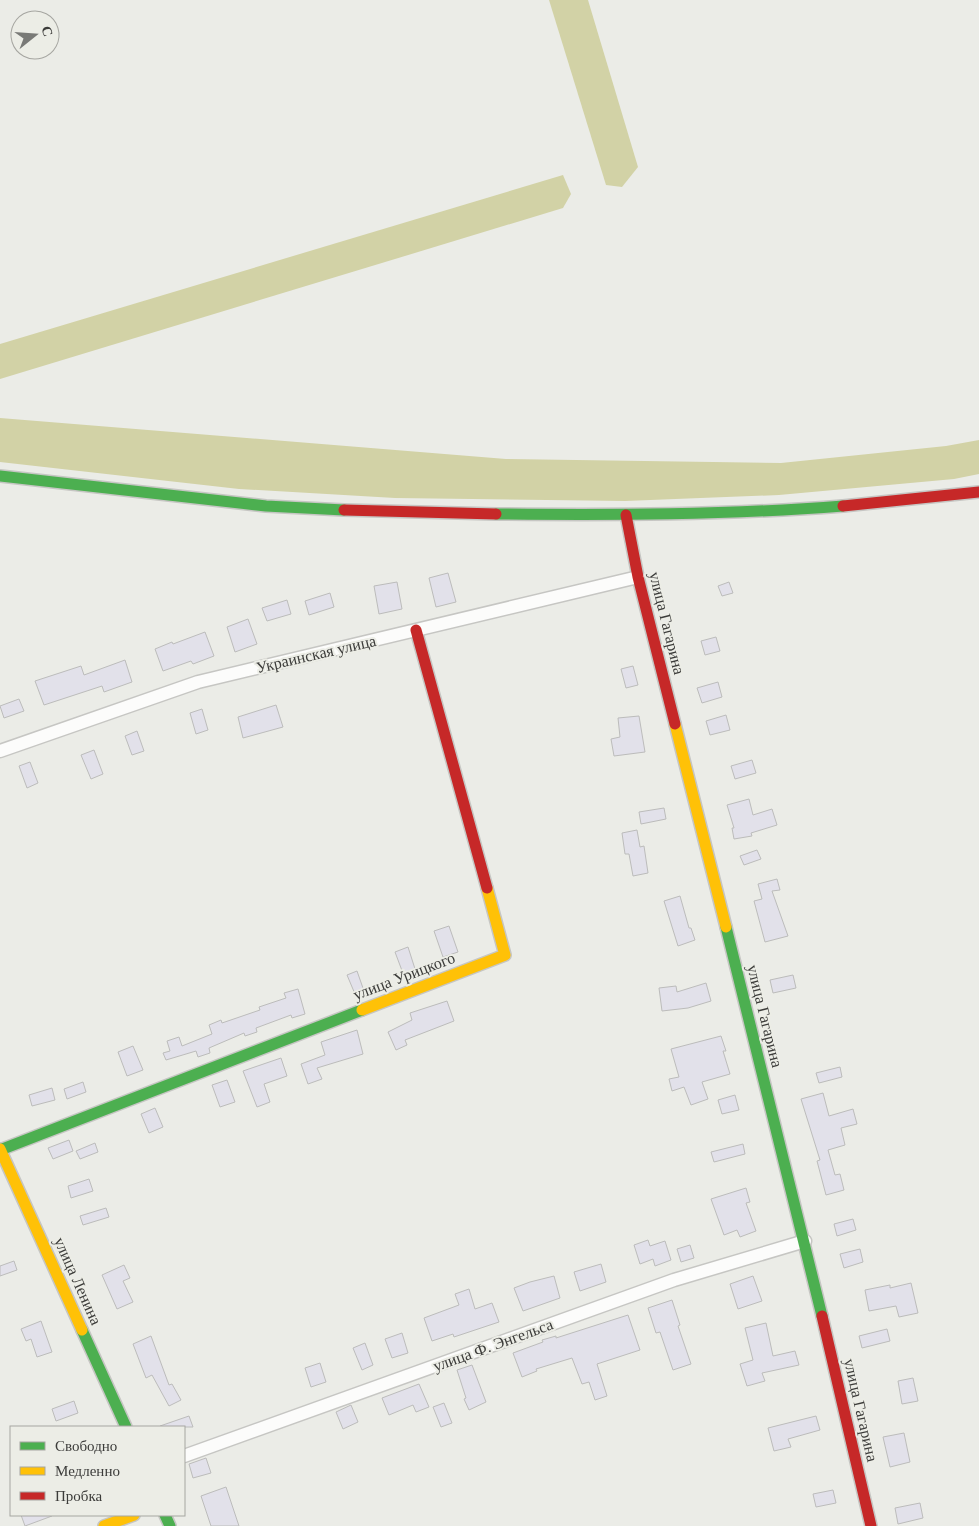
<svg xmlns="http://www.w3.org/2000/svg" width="979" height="1526" viewBox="0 0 979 1526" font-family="Georgia,serif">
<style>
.forest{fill:#d2d2a6}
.building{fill:#e2e1ea;stroke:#bcbcbb}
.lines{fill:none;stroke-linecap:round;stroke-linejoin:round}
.street-casing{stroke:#c6c6c3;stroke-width:15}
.fast-casing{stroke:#c6c6c3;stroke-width:14}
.slow-casing{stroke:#c6c6c3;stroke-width:14}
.jam-casing{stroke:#c6c6c3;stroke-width:14}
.street{stroke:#fcfcfb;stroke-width:12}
.fast{stroke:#4caf50;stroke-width:11}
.slow{stroke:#ffc107;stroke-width:11}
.jam{stroke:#c62828;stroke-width:11}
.labels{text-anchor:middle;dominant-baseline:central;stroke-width:4;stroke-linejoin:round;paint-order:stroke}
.street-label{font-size:16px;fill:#3c3c3a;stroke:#ecede6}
</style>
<rect width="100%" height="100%" fill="#ebece7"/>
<g class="forest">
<path d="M549 0H588L638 167 622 187 606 185Z"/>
<path d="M563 175 571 194 563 208 0 379V344Z"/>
<path d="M0 418 506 459 781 463 946 446 979 440V474L954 479 779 495 625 501 395 498 239 489 0 462Z"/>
</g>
<g class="building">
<path d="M448 573 456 602 436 607 429 578Z"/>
<path d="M397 582 402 609 379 614 374 586Z"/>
<path d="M729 582 733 593 722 596 718 586Z"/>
<path d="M330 593 334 607 309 615 305 601Z"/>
<path d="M287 600 291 614 267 621 262 608Z"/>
<path d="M248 619 257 644 235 652 227 627Z"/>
<path d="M205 632 214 656 193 664 191 661 163 671 155 649 172 642 173 644Z"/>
<path d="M716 637 720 651 705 655 701 641Z"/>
<path d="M125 660 132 682 104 692 102 686 44 705 35 681 81 666 84 675Z"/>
<path d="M633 666 638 685 626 688 621 669Z"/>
<path d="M718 682 722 697 702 703 697 688Z"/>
<path d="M19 699 24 711 4 718 0 706Z"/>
<path d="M276 705 283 727 243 738 238 717Z"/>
<path d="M202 709 208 730 196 734 190 713Z"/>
<path d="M726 715 730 730 710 735 706 721Z"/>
<path d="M639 716 645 752 614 756 611 739 620 737 618 718Z"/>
<path d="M137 731 144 751 132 755 125 736Z"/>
<path d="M94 750 103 774 91 779 81 755Z"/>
<path d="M752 760 756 773 735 779 731 766Z"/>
<path d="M30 762 38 783 27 788 19 766Z"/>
<path d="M749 799 753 815 772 809 777 825 751 833 752 836 734 839 732 828H734L727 805Z"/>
<path d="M664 808 666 819 641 824 639 812Z"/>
<path d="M637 830 640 847 644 846 648 873 633 876 629 854H625L622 833Z"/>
<path d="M757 850 761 859 744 865 740 856Z"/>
<path d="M777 879 780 890 772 891 788 936 765 942 754 901 762 899 758 884Z"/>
<path d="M680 896 689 928H691L695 940 678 946 664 901Z"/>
<path d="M449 926 458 952 443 957 434 931Z"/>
<path d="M408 947 416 972 404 976 395 952Z"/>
<path d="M357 971 364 991 355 994 347 975Z"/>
<path d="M793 975 796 988 773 993 770 980Z"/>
<path d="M706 983 711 1001 688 1008 662 1011 659 988 676 986 677 992Z"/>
<path d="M298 989 305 1014 292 1018 291 1015 256 1028 257 1032 245 1036 244 1033 209 1048 210 1053 198 1057 196 1051 166 1060 163 1053 170 1051 167 1041 179 1037 182 1046 212 1034 209 1025 221 1020 222 1023 260 1010 259 1007 286 998 284 993Z"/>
<path d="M447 1001 454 1021 405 1040 407 1045 396 1050 388 1032 412 1020 410 1013Z"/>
<path d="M357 1030 363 1054 317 1068 322 1079 308 1084 301 1064 325 1055 321 1042Z"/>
<path d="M721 1036 726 1051H723L730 1074 702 1082 708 1099 691 1105 684 1087 672 1091 669 1079 679 1077 671 1049Z"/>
<path d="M133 1046 143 1070 127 1076 118 1052Z"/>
<path d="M281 1058 287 1076 264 1084 270 1102 257 1107 243 1071Z"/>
<path d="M840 1067 842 1077 819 1083 816 1073Z"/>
<path d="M227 1080 235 1102 220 1107 212 1085Z"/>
<path d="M83 1082 86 1092 67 1099 64 1089Z"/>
<path d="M52 1088 55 1100 32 1106 29 1095Z"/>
<path d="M823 1093 829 1116 853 1109 857 1124 841 1128 845 1145 828 1150 835 1175 840 1174 844 1190 826 1195 817 1161 820 1160 801 1099Z"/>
<path d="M735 1095 739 1110 722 1114 718 1100Z"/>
<path d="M155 1108 163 1127 149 1133 141 1114Z"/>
<path d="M69 1140 73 1151 53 1159 48 1148Z"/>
<path d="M95 1143 98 1152 80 1159 76 1151Z"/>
<path d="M743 1144 745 1154 714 1162 711 1152Z"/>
<path d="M89 1179 93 1191 71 1198 68 1186Z"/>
<path d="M746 1188 750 1202 746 1203 756 1231 740 1237 737 1230 724 1235 711 1199Z"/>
<path d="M106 1208 109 1217 83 1225 80 1216Z"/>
<path d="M853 1219 856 1230 837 1236 834 1224Z"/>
<path d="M648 1240 650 1246 665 1241 671 1260 655 1266 653 1259 640 1264 634 1245Z"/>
<path d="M690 1245 694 1258 681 1262 677 1249Z"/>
<path d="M860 1249 863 1262 844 1268 840 1254Z"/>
<path d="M14 1261 17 1270 0 1276V1266Z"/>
<path d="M601 1264 606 1282 580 1291 574 1272Z"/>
<path d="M124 1265 130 1278 123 1281 133 1302 117 1309 102 1275Z"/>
<path d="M554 1276 560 1298 523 1311 514 1288 530 1282Z"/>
<path d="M753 1276 762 1301 738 1309 730 1284Z"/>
<path d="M911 1283 918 1313 899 1317 896 1306 869 1311 865 1290 890 1285V1288Z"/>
<path d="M469 1289 475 1309 492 1303 499 1322 454 1337 453 1334 432 1341 424 1318 459 1305 455 1294Z"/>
<path d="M672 1300 680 1325 678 1326 691 1364 673 1370 660 1332 656 1333 648 1308Z"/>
<path d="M628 1315 640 1350 597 1364 607 1396 595 1400 589 1382 582 1384 572 1358 536 1369 537 1371 522 1377 513 1353 543 1342 542 1340 556 1336V1338Z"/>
<path d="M41 1321 52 1352 37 1357 31 1339 26 1341 21 1329Z"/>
<path d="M766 1323 773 1356 795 1351 799 1365 762 1373 765 1381 747 1386 740 1364 753 1360 745 1328Z"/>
<path d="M887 1329 890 1341 862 1348 859 1336Z"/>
<path d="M402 1333 408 1353 392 1358 385 1339Z"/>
<path d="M151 1336 169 1385 172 1384 181 1400 169 1406 152 1375 146 1378 133 1344Z"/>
<path d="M365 1343 373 1365 362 1370 353 1348Z"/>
<path d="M320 1363 326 1382 311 1387 305 1368Z"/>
<path d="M472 1365 486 1402 469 1410 464 1399 466 1398 457 1370Z"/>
<path d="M913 1378 918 1401 902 1404 898 1381Z"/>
<path d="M419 1384 429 1407 416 1412 413 1405 389 1415 382 1398Z"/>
<path d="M74 1401 78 1413 56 1421 52 1409Z"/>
<path d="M444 1403 452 1423 441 1427 433 1407Z"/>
<path d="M351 1405 358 1422 343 1429 336 1412Z"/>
<path d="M189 1416 193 1427H161L160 1426Z"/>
<path d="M816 1416 820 1430 788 1439 791 1447 774 1451 768 1428Z"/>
<path d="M904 1433 910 1462 890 1467 883 1437Z"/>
<path d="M206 1458 211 1473 193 1478 189 1464Z"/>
<path d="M226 1487 239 1526H211L201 1496Z"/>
<path d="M833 1490 836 1503 816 1507 813 1494Z"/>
<path d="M920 1503 923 1518 898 1524 895 1508Z"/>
<path d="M21 1515H51L52 1516 25 1526Z"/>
</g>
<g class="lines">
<defs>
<g id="street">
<path d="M0 751 198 682 638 577"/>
<path d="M184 1456 674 1280 805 1241"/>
</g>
<g id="fast">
<path d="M0 476 266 506 344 510"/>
<path d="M496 514C612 515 728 515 843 506"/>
<path d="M726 927 822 1316"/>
<path d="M0 1150 362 1010"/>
<path d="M82 1330 126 1427"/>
<path d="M165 1515 170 1526"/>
</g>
<g id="slow">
<path d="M675 724 726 927"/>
<path d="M362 1010 505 955 487 888"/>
<path d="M0 1149 82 1330"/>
<path d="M104 1526 134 1515"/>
</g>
<g id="jam">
<path d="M843 506 979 492"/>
<path d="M344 510 496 514"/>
<path d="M626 515 638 577 675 724"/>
<path d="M416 630 487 888"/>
<path d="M822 1316 871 1526"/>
</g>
</defs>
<use href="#street" class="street-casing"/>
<use href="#fast" class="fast-casing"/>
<use href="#slow" class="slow-casing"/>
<use href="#jam" class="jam-casing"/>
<use href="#street" class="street"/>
<use href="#fast" class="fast"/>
<use href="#slow" class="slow"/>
<use href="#jam" class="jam"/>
</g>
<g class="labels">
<g class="street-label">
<text transform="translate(667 623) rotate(76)">улица Гагарина</text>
<text transform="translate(316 654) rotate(-13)">Украинская улица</text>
<text transform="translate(404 976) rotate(-21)">улица Урицкого</text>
<text transform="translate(765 1016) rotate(76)">улица Гагарина</text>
<text transform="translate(78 1281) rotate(66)">улица Ленина</text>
<text transform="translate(493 1345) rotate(-20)">улица Ф. Энгельса</text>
<text transform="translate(861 1410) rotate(77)">улица Гагарина</text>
</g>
</g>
<rect x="10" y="1426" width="175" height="90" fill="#ecede6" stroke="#a6a6a1"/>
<rect x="20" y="1442" width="25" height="8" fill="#4caf50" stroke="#a6a6a1"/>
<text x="55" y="1451" font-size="15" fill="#3c3c3a">Свободно</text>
<rect x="20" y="1467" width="25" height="8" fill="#ffc107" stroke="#a6a6a1"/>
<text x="55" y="1476" font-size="15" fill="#3c3c3a">Медленно</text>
<rect x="20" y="1492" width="25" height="8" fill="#c62828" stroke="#a6a6a1"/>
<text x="55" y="1501" font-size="15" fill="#3c3c3a">Пробка</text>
<g transform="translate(35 35) rotate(73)"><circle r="24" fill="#ecede6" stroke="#a6a6a1"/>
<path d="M0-4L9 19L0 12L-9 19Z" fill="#797a77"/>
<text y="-8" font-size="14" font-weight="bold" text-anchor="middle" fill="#3c3c3a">С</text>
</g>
</svg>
